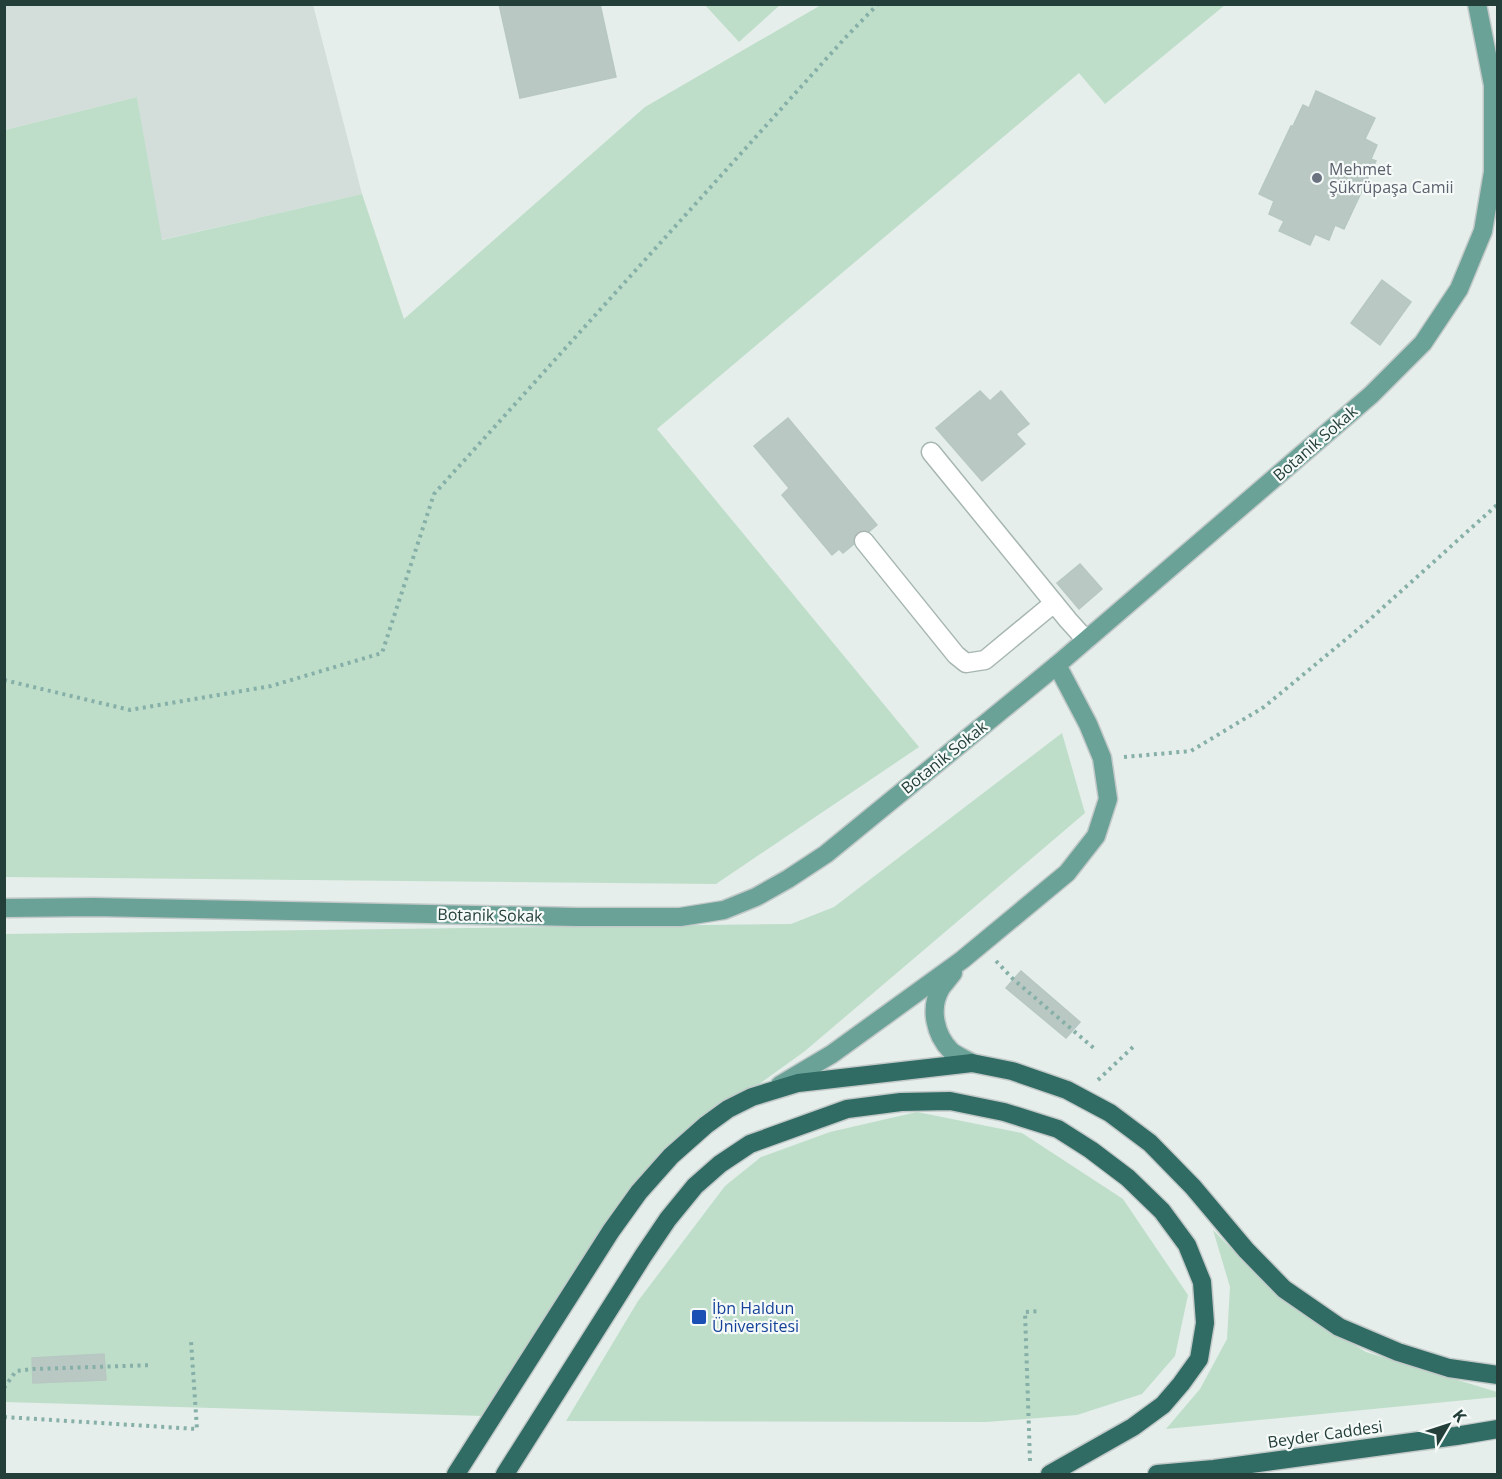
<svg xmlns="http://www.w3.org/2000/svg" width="1502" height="1479" viewBox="0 0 1502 1479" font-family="'Open Sans',sans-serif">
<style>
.built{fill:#d3ddda}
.green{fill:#bedeca}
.building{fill:#bac8c4;stroke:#b7c7c2;stroke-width:1.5}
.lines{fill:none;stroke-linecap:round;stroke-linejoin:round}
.minor-casing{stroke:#a7b6b2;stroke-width:21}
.major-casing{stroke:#c2c9c8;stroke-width:21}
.highway-casing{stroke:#c2c9c8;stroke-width:21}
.path{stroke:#86b0a7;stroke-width:4;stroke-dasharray:3 4.5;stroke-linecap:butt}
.minor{stroke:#fff;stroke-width:18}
.major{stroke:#6aa298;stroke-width:18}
.highway{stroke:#306b64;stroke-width:18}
.worship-dot{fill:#6b7280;stroke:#f5faf8;stroke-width:2}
.transit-dot{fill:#1a4fb4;stroke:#f5faf8;stroke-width:2}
.labels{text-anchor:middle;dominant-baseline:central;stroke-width:4.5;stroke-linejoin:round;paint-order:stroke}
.worship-label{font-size:16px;fill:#5b616d;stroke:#f5faf8;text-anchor:start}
.street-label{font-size:16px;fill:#243f3a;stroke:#f5faf8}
.transit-label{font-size:16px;fill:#164399;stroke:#f5faf8;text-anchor:start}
</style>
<rect width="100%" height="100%" fill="#e5eeea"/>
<path class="built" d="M4 5H313L362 194 161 240 137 97 5 130Z"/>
<g class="green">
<path d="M705 5H780L739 42Z"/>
<path d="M821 5H1225L1105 104 1079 73 657 429 919 747 716 884 5 877V130L137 97 162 240 362 194 404 319 645 107Z"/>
<path d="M1062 733 1085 813 805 1051 690 1134 484 1416 5 1402V934L791 924 834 907Z"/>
<path d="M917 1112 1022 1133 1123 1199 1188 1295 1175 1356 1142 1394 1077 1415 986 1422 566 1421 638 1301 725 1186 761 1157 830 1132Z"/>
<path d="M1213 1230 1281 1299 1366 1352 1497 1392V1397L1166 1429 1200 1389 1227 1339 1230 1287Z"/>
</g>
<g class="building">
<path d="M499 4H600L616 77 520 98Z"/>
<path d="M1316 91 1375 118 1365 139 1377 145 1371 159 1376 161 1344 229 1335 225 1329 240 1315 234 1310 245 1279 231 1284 221 1269 214 1274 201 1259 194 1291 126H1293L1303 105 1309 108Z"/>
<path d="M1382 280 1411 302 1380 345 1351 323Z"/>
<path d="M980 391 990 401 1001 391 1029 424 1016 434 1025 444 982 481 936 428Z"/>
<path d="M788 418 877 525 843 553 839 549 832 555 782 495 789 488 754 446Z"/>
<path d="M1080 564 1102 589 1079 609 1057 583Z"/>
<path d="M1021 971 1080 1022 1066 1038 1006 988Z"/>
<path d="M104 1354 106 1380 33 1383 32 1358Z"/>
</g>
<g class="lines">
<defs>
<g id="minor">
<path d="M931 452 1068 620 1086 640"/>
<path d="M864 541 956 655 966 663 985 660 1054 603"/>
</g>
<g id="major">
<path d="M4 908 94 907 576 917H680L724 910 756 897 788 879 826 854 1057 665 1371 395 1423 343 1459 289 1483 231 1493 172V85L1477 4"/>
<path d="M953 973C949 978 945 983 941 988 929 1008 935 1035 951 1051 957 1056 965 1059 972 1063"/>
<path d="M780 1085 832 1054 962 960 1067 873 1096 836 1108 799 1102 758 1088 724 1057 665"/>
</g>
<g id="highway">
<path d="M456 1474 611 1231 639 1192 671 1156 706 1125 728 1109 752 1097 798 1083 972 1063 1012 1071 1067 1090 1110 1113 1150 1143 1193 1187 1246 1250 1284 1289 1339 1327 1398 1352 1449 1368 1498 1375"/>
<path d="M505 1474 643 1256 668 1219 695 1186 720 1164 750 1144 847 1109 901 1102 950 1101 1004 1112 1058 1129 1091 1150 1128 1178 1162 1211 1187 1245 1202 1282 1205 1323 1199 1359 1181 1384 1163 1405 1133 1427 1050 1474"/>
<path d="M1157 1474 1214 1469 1456 1436 1498 1429"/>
</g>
</defs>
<use href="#minor" class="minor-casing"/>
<use href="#major" class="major-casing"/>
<use href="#highway" class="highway-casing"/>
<g class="path">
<path d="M4 680 130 710 271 686 382 653 434 494 845 38 878 4"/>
<path d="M1124 757 1191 751 1264 707 1368 621 1498 504"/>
<path d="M996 961 1013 979 1096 1050"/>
<path d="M1098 1080 1134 1046"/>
<path d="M4 1388 16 1371 33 1369 152 1365"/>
<path d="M4 1417 197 1429 191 1341"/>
<path d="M1030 1461 1025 1312 1040 1311"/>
</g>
<use href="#minor" class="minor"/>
<use href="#major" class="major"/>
<use href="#highway" class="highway"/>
</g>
<circle class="worship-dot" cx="1317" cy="178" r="6"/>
<rect class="transit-dot" x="691" y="1309" width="16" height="16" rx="3"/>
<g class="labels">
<g class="worship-label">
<text x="1329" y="169">Mehmet<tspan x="1329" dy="18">Şükrüpaşa Camii</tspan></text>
</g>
<g class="street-label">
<text transform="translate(1315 443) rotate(-41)">Botanik Sokak</text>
<text transform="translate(944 757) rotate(-39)">Botanik Sokak</text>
<text transform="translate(490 915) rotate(1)">Botanik Sokak</text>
<text transform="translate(1325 1434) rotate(-8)">Beyder Caddesi</text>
</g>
<g class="transit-label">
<text x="712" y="1308">İbn Haldun<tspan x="712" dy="18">Üniversitesi</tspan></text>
</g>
</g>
<rect width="1502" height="1479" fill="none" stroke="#243f3a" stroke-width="12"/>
<g transform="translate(1448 1425) rotate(51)" stroke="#f5faf8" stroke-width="4.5" paint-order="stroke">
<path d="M0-4.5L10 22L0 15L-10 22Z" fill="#243f3a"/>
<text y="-9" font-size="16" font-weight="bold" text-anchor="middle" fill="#243f3a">K</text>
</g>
</svg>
